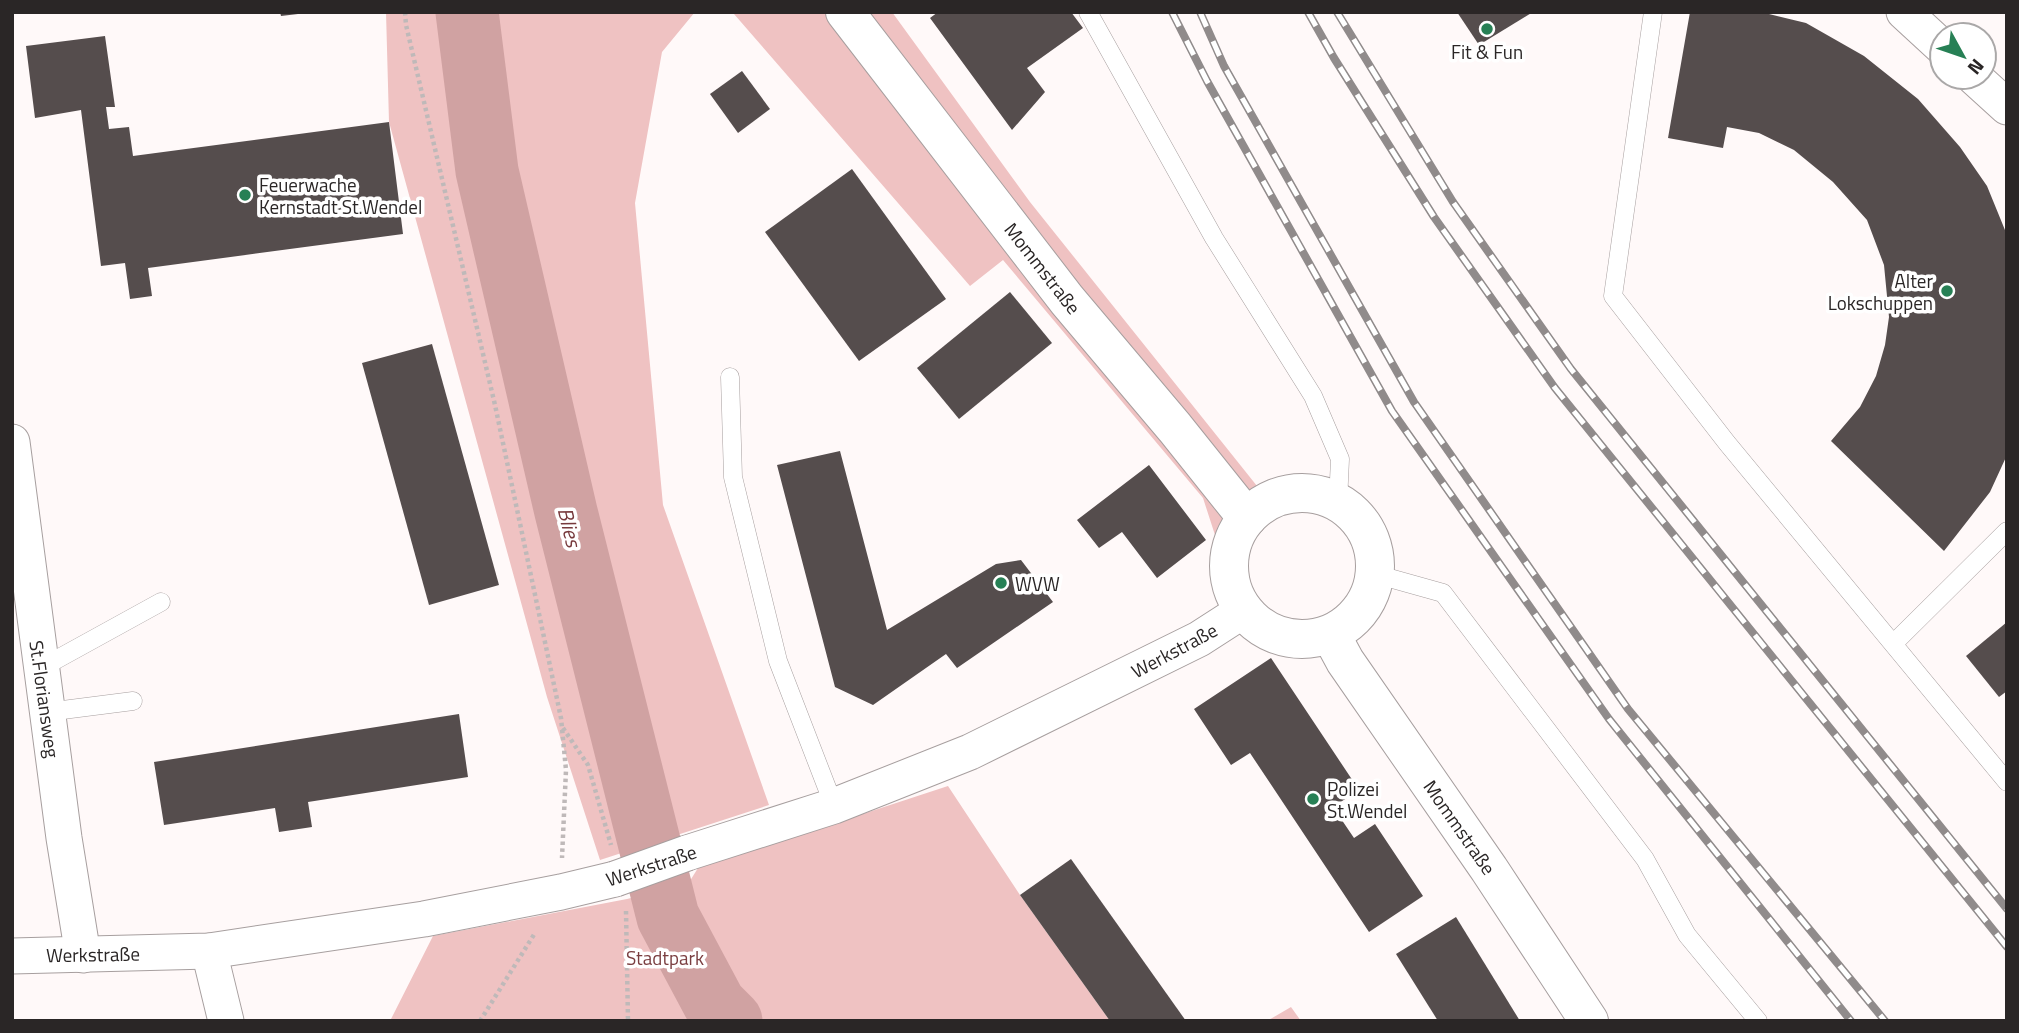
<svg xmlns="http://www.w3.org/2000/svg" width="2019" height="1033" viewBox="0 0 2019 1033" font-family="'Titillium Web',sans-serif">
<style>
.green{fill:#efc2c2}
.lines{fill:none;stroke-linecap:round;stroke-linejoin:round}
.river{stroke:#d0a2a2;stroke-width:63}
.building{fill:#554d4d}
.service-casing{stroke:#a79f9f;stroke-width:19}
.minor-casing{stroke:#a79f9f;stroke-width:37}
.secondary-casing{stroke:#a79f9f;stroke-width:40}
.path{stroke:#bfb9b9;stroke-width:4.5;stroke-dasharray:3.5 3.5;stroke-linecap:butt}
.service{stroke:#fff;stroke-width:18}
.minor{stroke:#fff;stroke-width:35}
.secondary{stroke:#fff;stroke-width:38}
.rail-casing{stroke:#908b8b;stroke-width:8}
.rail{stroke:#fff;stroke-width:5;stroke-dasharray:16;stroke-linecap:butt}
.minor-bridge-casing{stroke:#a79f9f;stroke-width:37;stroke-linecap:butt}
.minor-bridge{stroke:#fff;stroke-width:35}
.poi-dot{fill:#278055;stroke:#fff;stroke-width:2.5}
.labels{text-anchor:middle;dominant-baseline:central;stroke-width:7;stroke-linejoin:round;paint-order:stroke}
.poi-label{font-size:19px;fill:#2a2626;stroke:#fff;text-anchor:start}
.street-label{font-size:19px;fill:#2a2626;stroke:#fff}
.park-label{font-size:19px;fill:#7a3e40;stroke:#fff}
.water-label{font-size:21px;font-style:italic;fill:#773a3d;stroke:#fff}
</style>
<rect width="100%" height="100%" fill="#fff9f9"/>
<g class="green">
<path d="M386 12H695L662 52 635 203 663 505 769 805 600 860 547 697 389 122Z"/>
<path d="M729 12H892L1030 202 1261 491 1215 535 1203 498 1003 260 970 286 734 14Z"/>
<path d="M948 786 1020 895 1110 1021H390L433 936 627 899 688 884 698 868Z"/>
<path d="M1291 1007 1301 1021H1267Z"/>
</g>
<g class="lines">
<path class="river" d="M467 12 487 171 566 512 668 917 715 1005 731 1021"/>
</g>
<g class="building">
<path d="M280 12H298V14L281 16Z"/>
<path d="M938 12H1071L1083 28 1027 68 1045 92 1012 130 930 18Z"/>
<path d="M1457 12H1533L1479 45Z"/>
<path d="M1690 12H1761L1806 23 1864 56 1918 99 1960 147 1987 186 2007 235V455L1990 492 1944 551 1831 441 1860 407 1876 376 1885 345 1889 317 1884 265 1867 220 1833 182 1794 150 1759 133 1727 127 1723 148 1668 138Z"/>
<path d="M105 36 115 107H106L109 129 129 127 133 156 389 122 403 234 148 268 152 296 130 299 125 263 101 266 81 110 35 118 26 46Z"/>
<path d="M742 71 770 109 738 133 710 94Z"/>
<path d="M852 169 946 299 859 361 765 232Z"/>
<path d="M1010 292 1052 343 959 419 917 368Z"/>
<path d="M432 344 499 585 429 605 362 363Z"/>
<path d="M840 451 887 630 996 564 1021 560 1053 602 957 668 946 654 873 705 835 687 777 465Z"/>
<path d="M1149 465 1206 540 1157 578 1122 532 1099 548 1077 520Z"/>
<path d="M2007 622V691L1999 697 1966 656Z"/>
<path d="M1271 658 1359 790 1333 807 1354 838 1375 824 1423 896 1369 932 1250 753 1231 765 1194 709Z"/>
<path d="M459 714 468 777 308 802 312 827 279 832 275 808 164 825 154 762Z"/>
<path d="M1071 859 1186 1021H1110L1020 895Z"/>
<path d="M1456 917 1520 1021H1438L1396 954Z"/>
</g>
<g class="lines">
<defs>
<g id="service">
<path d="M1088 12 1214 238 1313 396 1340 459 1338 502"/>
<path d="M1653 12 1613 296 1727 443 2007 782"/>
<path d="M730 377 733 477 778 661 834 806"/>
<path d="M1375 574 1443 593 1645 859 1687 935 1758 1021"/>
<path d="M1894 643 2007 531"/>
<path d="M41 668 161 602"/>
<path d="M47 712 133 701"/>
</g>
<g id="minor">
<path d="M1904 12 1942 47"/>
<path d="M1974 77 2007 107"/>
<path d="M12 442 64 838 83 955"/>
<path d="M687 853 834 806 970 752 1199 639 1244 610"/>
<path d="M209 951 226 1021"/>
<path d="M12 956 209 951 424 919 561 892 615 879"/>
</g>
<g id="secondary">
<path d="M845 12 1067 300 1175 428 1247 518"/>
<circle cx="1302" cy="566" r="73"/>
<path d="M1331 635 1345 661 1489 869 1589 1021"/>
</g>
</defs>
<use href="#service" class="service-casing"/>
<use href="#minor" class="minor-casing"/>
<use href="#secondary" class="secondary-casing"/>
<g class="path">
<path d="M405 12 406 25 495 405 561 718 566 770 562 858"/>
<path d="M563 728 588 765 611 845"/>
<path d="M626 911 628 1021"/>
<path d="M480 1021 535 933"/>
</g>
<use href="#service" class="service"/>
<use href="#minor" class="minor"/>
<use href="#secondary" class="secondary"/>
<defs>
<g id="rail">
<path d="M1172 12 1207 81 1392 411 1609 719 1851 1021"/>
<path d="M1200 12 1224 66 1414 402 1628 709 1885 1021"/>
<path d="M1308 12 1334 58 1434 217 1555 388 2007 947"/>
<path d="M1337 12 1453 202 1571 369 2007 909"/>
</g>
</defs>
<use href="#rail" class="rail-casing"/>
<use href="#rail" class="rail"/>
<defs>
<path id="minor-bridge" d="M615 879 687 853"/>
</defs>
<use href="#minor-bridge" class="minor-bridge-casing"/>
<use href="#minor-bridge" class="minor-bridge"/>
</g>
<g class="poi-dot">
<circle cx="1487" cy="29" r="7"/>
<circle cx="245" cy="195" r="7"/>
<circle cx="1947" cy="291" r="7"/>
<circle cx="1001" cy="583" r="7"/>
<circle cx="1313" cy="799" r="7"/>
</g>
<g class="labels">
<g class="poi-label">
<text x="1487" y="51" text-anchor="middle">Fit &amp; Fun</text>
<text x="259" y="184">Feuerwache<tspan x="259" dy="22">Kernstadt St.Wendel</tspan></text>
<text x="1933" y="280" text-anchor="end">Alter<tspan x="1933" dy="22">Lokschuppen</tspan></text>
<text x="1015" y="583">WVW</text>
<text x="1327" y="788">Polizei<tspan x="1327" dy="22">St.Wendel</tspan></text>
</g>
<g class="street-label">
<text transform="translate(1043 268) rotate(52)">Mommstraße</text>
<text transform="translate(1174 650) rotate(-28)">Werkstraße</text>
<text transform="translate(45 699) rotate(82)">St.Floriansweg</text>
<text transform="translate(1460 827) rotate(55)">Mommstraße</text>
<text transform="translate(651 865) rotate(-18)">Werkstraße</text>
<text transform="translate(93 954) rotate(-1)">Werkstraße</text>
</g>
<g class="park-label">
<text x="665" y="957">Stadtpark</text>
</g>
<g class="water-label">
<text transform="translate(570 527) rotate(76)">Blies</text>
</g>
</g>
<rect width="2019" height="1033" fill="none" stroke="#2a2626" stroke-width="28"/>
<g transform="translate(1963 56) rotate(130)"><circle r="33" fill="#ffffff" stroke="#aaa8a8" stroke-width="2"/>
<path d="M0-5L12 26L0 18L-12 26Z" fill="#278055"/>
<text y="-10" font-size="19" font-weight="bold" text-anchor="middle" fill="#2a2626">N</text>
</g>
</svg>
